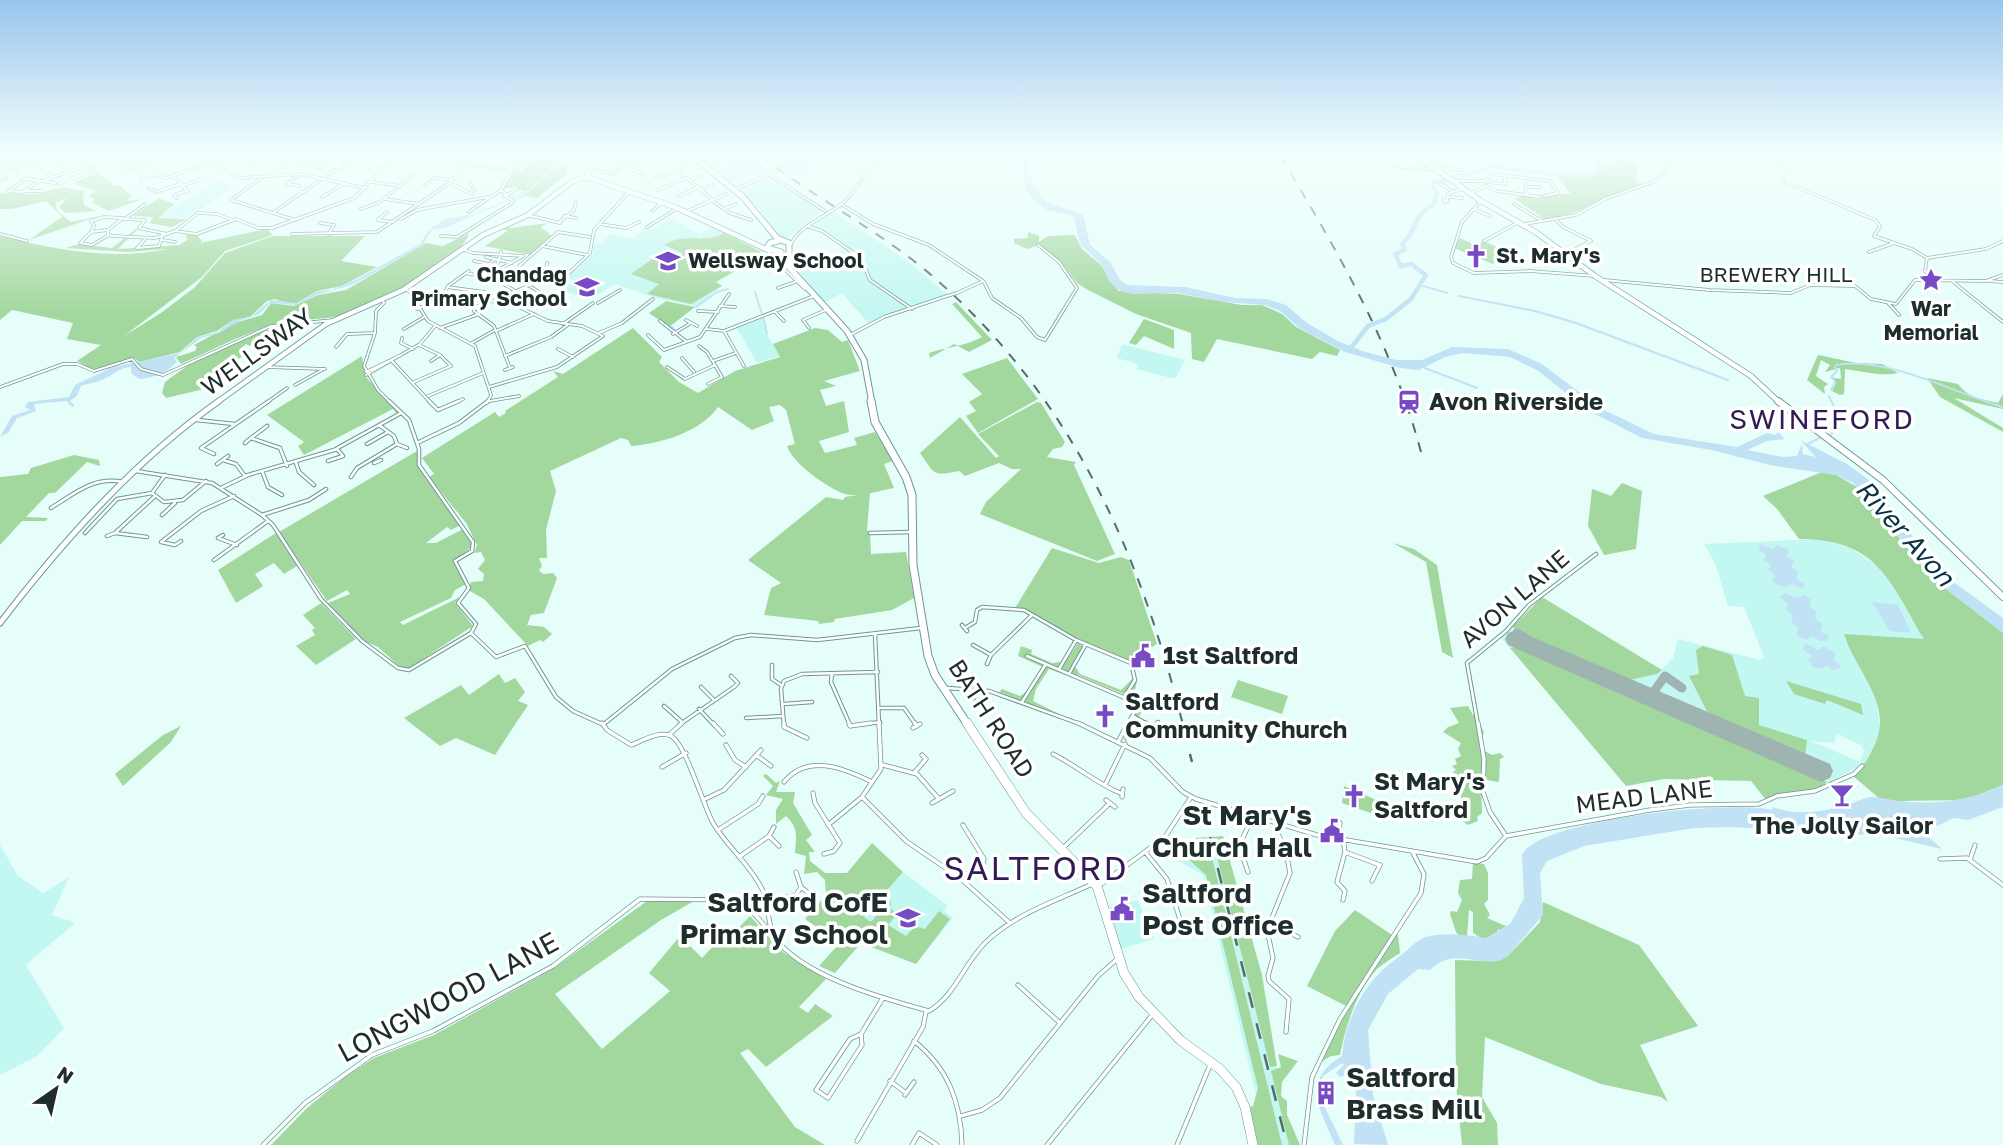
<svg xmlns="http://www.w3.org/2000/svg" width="2003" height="1145" font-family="'Golos Text',sans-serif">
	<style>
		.built { fill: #c3f7f1; fill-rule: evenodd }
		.green { fill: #a2d79e }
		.water { fill: #c0e2f4 }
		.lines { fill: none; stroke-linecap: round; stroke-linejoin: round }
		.stream { stroke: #c0e2f4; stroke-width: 2 }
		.river { stroke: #c0e2f4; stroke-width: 4.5 }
		.taxiway { stroke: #9eb4b1; stroke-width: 9 }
		.runway { fill: #9eb4b1; fill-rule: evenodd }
		.street-far2-casing { stroke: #6f9792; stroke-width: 3.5 }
		.street-far1-casing { stroke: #6f9792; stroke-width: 4.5 }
		.street-casing { stroke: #6f9792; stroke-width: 5 }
		.secondary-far1-casing { stroke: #6f9792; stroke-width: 6 }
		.secondary-casing { stroke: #6f9792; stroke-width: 7 }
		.primary-far1-casing { stroke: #6f9792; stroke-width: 6 }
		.primary-casing { stroke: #6f9792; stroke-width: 8 }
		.highway-far2-casing { stroke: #6f9792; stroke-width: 7 }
		.highway-far1-casing { stroke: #6f9792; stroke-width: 9 }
		.highway-casing { stroke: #6f9792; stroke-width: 10 }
		.street-far2 { stroke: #fff; stroke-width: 2 }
		.street-far1 { stroke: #fff; stroke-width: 2.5 }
		.street { stroke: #fff; stroke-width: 3.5 }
		.secondary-far1 { stroke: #fff; stroke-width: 4.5 }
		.secondary { stroke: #fff; stroke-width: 5 }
		.primary-far1 { stroke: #fff; stroke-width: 4.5 }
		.primary { stroke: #fff; stroke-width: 6 }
		.highway-far2 { stroke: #fff; stroke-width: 5 }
		.highway-far1 { stroke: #fff; stroke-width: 7 }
		.highway { stroke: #fff; stroke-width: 9 }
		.rail-far1 { stroke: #586b68; stroke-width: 2; stroke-dasharray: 10 10; stroke-linecap: butt }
		.rail { stroke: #586b68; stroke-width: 2.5; stroke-dasharray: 16 16; stroke-linecap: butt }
		.street-bridge-casing { stroke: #6f9792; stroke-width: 3.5; stroke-linecap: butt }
		.street-bridge { stroke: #fff; stroke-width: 2 }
		.labels { text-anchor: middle; stroke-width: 7; stroke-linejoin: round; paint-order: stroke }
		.far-poi-label { font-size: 21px; font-weight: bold; fill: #1e2e2c; stroke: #fff; text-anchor: start }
		.far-street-label { font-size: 21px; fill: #1e2e2c; stroke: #fff }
		.street-label { font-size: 24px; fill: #1e2e2c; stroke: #fff }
		.poi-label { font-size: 24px; font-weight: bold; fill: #1e2e2c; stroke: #fff; text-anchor: start }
		.water-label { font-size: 26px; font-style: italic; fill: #063344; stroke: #fff }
		.quarter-label { font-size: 28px; letter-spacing: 2px; fill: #311c56; stroke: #fff }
		.near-poi-label { font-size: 28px; font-weight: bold; fill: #1e2e2c; stroke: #fff; text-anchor: end }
		.near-street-label { font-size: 28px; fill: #1e2e2c; stroke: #fff }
		.near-quarter-label { font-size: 33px; letter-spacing: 2px; fill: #311c56; stroke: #fff }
	</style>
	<rect width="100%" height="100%" fill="#e5fefa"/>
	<path class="built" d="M749,155L770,172L762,175L749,173L728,182L714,167Z
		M765,155H811L808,171H788Z
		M765,177L820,208L821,212L791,235L787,238L779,236L757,206L738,190Z
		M216,180L233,187L188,218L159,217Z
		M831,210L905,259L947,294L868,323L842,293L825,302L792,263L791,258L796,252L825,259L847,246L834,235L812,225Z
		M669,218L700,234L712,227L766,253L716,282L722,286L697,306L659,299L615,284L591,299L558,290L573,281L564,276L576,269L592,254L595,243L601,244L611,234L633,239L644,228L653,230Z
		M763,317L766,333L780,356L757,363L736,327Z
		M1122,344L1185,360L1175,379L1136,369L1138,364L1117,358Z
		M1820,539L1851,548L1884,571L1925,640L1845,639L1876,696L1880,729L1878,739L1864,765L1860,763L1857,768L1827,783L1515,647L1510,648L1500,637L1512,627L1540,645L1625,681L1657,674L1673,658L1678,639L1760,660L1764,657L1744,607L1728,606L1715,563L1704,544ZM1837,734L1861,745L1864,751L1860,762L1811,741L1834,743Z
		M1223,836L1277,1069L1274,1070L1280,1098L1300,1145H1257L1250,1107L1254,1105L1259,1081L1256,1094L1203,875L1158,849L1165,843L1187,858L1196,838Z
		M0,845L18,876L43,893L69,877L52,915L75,923L26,965L64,1028L37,1056L0,1075Z
		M903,872L948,906L944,911L953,918L916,964L861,943L842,963L849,936Z
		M1138,900L1154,939L1121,949L1109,907Z"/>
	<path class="green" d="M544,155H569L561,162L571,165L565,171L570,172L537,198L526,196L514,201L526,193L516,187L503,189L515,170L522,172L531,161Z
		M1604,155H1616L1639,165L1635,182L1640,184C1609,197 1579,214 1546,220L1515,199L1523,195L1571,194L1556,176L1539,171L1596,174L1595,161L1605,164L1609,161Z
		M98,172L115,186L120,185L131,197L126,201L143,199L109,211L93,203L94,198L88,196L96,191L73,183Z
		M64,187L87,192L83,194L84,205L96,211L66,213L59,207L67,198L56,203L57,211L71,222L99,216L29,240L62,217L46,201L12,209H0V193L33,194Z
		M159,198L174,204L158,218L187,219L172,227L149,223L154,217L133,216Z
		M548,223L541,227L552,236L530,255L485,246L507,231L501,227L504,225L511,228Z
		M136,229H138L118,249L179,245L187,240L186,235H197L202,241L200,243L267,229L273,235L225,251L202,277L124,336L161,313L195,287L225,253L273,236H365L341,261L377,267L342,286L317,291L297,303H286L275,299L267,301L250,317L233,320L217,331L197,337L180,352L139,362L134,358L92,370L77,361L101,345L67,339L73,323L12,310L0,320V236C54,249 112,261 167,249L128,252L66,248L79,244L112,248Z
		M1028,232L1039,236V242L1048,236L1075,235L1082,249L1101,265L1118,291L1179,294L1242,305H1262L1282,314L1296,327L1340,350L1337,356L1320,352L1312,359L1217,339L1204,362L1192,359L1191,333L1136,314L1088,290L1077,283L1061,262L1038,245L1027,249L1014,243V239L1028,238Z
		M469,233C465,259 366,311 334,317C314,320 291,320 270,326C240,335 210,351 181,364L176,357L195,351L197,347L194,345L235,323L262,315L271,303L294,306L318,295L346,290L426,243L443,246Z
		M724,233L765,254L716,282L722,286L691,304L647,294L659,284L631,274L658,255L674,260L683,253L664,245C687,231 702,245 724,233Z
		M1460,238L1475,245L1484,241L1509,253L1493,264L1454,248Z
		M666,301L695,307L669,327L649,313Z
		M956,302L992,340L969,352L954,344L930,358L929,353C946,347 966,346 982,337L952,304Z
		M1144,319L1174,330V349L1144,336L1136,345L1129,343Z
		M633,328L662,357L659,362L679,382L698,393L735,371L780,357L773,344L815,328L828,330L842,342L848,340L860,371L824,381L836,386L820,390L826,406L844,401L849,432L819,441L825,453L857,445L854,438L875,432L893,461L884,464L894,488C882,490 857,498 845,494C829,489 792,463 787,446L795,444L786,410L780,405L769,407L774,421L752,430L718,407C701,432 660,444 631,446L628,440L621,438L550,471L556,491L546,530L547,558H539L542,566L539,570L543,574L553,573L557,578L544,613L531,615L527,625L544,627L552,634L543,642L540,640L528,646L484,599L468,590L471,582L483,581L484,574L478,569L485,560L481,552L474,553L477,545L466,523L429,477L434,474L422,458L495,412L499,417L506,413L505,411L558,377L553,371L563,374Z
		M265,329L270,331L250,346L246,344L240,349L246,354L216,373L200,390L166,398L162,393L165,382L191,363Z
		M1818,355L1856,363L1882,364L1898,373C1883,377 1861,371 1845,369L1844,394L1840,395L1832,391L1836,383L1830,377L1841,379L1840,368L1825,372L1830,365L1821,360L1816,376L1828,384L1824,387L1825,394L1807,380Z
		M362,356L365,376L398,412L397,414L393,409L304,455L298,446L304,442L267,415Z
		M1007,358L1038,399L978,433L966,416L976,411L969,402L982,394L962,374Z
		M1927,378L1958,384C1968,398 1982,399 1998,403L2003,394V409L1954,398L2003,428V432L1940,397Z
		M1037,402L1041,403L1065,442L1062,447L1053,449L1047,457L1076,462L1074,465L1115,554L1097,561L980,514L986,502L1021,469H1012L999,463L965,476L959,471C933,476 936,476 920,453L960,417L996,458L999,456L978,434Z
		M417,451L418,467L461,525L451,530L447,527L426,543H436L463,529L473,546L454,561L466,584L455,590L451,598L400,622L403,625L460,597L455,603L473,626L409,668L400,667L378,647L362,640L328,603L350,594L347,590L327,601L279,532Z
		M74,455L99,460L100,466L87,462L55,493H49L26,517L48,518L46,521H22L0,545V477L28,474L31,468Z
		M1822,472L1836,475L1859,488L1932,578L2003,633V785L1965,800L1899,801L1880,799L1853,776C1862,768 1867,761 1872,750C1897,706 1856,673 1844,634L1924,639C1889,580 1877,539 1799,539L1777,509L1763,496Z
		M1622,483L1642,491L1636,549L1604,555L1588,526L1592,489L1611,496Z
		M870,493L867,530L870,533L871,554L906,552L914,598L892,610L835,619L834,622L819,624L818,621L764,615L771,588L781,583L748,560L826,497L843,500L845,497Z
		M276,533L297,566L284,574L274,563L255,574L263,586L236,603L218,570Z
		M1393,543L1414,549L1437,565L1453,658L1442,652L1426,562Z
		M1052,548L1099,563L1121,557L1129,560L1157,644L1152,647L1147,643L1148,647L1141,648L1129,660L1068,635L1025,610L1015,608Z
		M1542,597L1662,670L1657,674L1625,681L1540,645L1512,627Z
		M321,603L356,639L316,665L296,646L315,635L312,630L315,628L303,615Z
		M1078,643L1083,646L1073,663L1080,674L1121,690L1132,679L1137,681L1134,696L1147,701L1126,742L1123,738L1137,710L1133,698L1078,675L1073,678L1049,669L1036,689L1033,701L1061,715L999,692L1002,689L1020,696L1035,685L1045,668L1018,656L1021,646L1032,650L1031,654L1052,663L1066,661Z
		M1703,646L1732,655L1745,696L1759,698V725L1807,740L1805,756L1709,715L1689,676L1699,674L1696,650Z
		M1515,647L1824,780L1827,783L1813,791L1766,800L1751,781L1664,779L1626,786L1510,648Z
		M499,674L505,683L515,678L525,692L518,701L528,705L495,755L456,738L440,746L404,718L461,685L469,695Z
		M1238,680L1288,696L1282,714L1231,697Z
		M1786,681L1861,704L1863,715L1827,700L1825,704L1794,694Z
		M1468,706L1473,715H1477L1484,733L1480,740L1484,744L1483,750L1492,755L1500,753L1504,757L1500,759L1499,782L1481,779L1482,813L1477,817L1478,821L1468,825L1452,814L1453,811L1461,813L1458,804L1462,800L1457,788L1461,779L1453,772L1456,770L1452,766L1457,764L1455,759L1461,756L1458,749L1461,743L1443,732L1448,727L1459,723L1450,708Z
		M181,726L171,742L123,786L115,774L163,735Z
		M766,774L776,783L780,781L776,792H795L793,803L812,835L806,840L815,852H809L810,861L825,873H847L872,843L903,872L864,917L869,921H872L886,903L891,902L890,908L897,914L888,925L906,936L915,926L925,929L939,911L950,919L916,964L861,943L835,973L819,966L840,943L805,919L826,895L825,880L817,872L804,874L806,856L795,853C796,837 799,828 786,816L776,824V810L783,799L766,795L773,786L763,776Z
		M1344,786L1390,806L1388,819L1342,803Z
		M1223,836L1262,975L1277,1066L1270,1067L1212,837Z
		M1207,837L1282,1145H1257L1250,1107L1253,1106L1258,1088L1206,875L1187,858L1196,838Z
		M1473,863L1484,864L1488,873V900L1484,904L1490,915L1487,918L1508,927L1505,932L1498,929L1497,932L1501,935L1486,941L1473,933V912L1469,910L1467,936L1463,940L1456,932L1450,914L1451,911L1457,912L1462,900L1458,893L1460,880L1472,879Z
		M696,900L661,920L555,994L602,1049L670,991L649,973L680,936L702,958L719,940L729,938L750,916L784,953L826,979L799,1007L808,1013L815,1004L833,1016L766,1067L748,1049L740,1053L795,1127L825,1145H271L307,1108L345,1077L374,1058L434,1035L553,969L647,901Z
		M1543,902L1639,945L1698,1026L1640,1045L1668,1102L1661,1097L1601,1084L1485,1037L1482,1097L1497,1123L1498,1145H1462L1456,1085L1455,960L1487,961L1508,956L1540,922Z
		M1355,910L1395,937L1398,934L1400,953C1392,958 1384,963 1377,969C1357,990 1345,1028 1340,1055L1331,1056L1321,1062L1348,1007L1307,986L1335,931Z
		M1278,1054L1298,1061L1282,1082L1281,1096L1287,1101V1115L1300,1145H1289L1271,1071L1281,1067Z"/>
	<path class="water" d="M564,155H568L529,192L445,228L433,229L422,246L352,285L319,294L296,305L270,303L259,314L237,322L220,333L201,338L174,358L177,362C167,373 154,378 139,379L131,373V367C119,368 114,374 104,379C97,383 88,383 81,386L77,396L70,401L75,406L72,407L67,401L34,404L36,411L17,418L8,433L0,437L12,416L31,410L25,407L28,402L69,397L75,385L113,367L180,353L198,337L218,332L233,320L252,316L271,300L297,303L318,291L331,290L357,279L420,244L428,231L445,219L475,214L528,190Z
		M1015,155L1026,156L1033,185L1046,202L1083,214L1090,245L1110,262L1120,280L1127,285L1185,287L1235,298L1267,299L1286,305L1307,323L1338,341L1362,351L1396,360H1422L1452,347L1508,349L1542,364L1600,408L1654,434L1737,447L1767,433L1776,435L1778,432L1785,439L1767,441L1747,450L1783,457L1797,456L1802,444L1803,454L1816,457L1800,440L1847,464L1869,480L1941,573L2003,618V633L1932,578L1867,496L1853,483L1836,475L1774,466L1711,450L1642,438L1589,411L1537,370L1510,357L1463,353L1445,357L1419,370L1400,368L1345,352L1299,328L1280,311L1265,305L1223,302L1178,293L1132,294L1118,290L1109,281L1102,265L1080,244L1074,217C1064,211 1052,214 1042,207C1017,191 1030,173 1015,155Z
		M1760,544L1773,549L1777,545L1787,549L1789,554L1786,556L1794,561L1791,567L1799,572L1796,578L1804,583L1803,588L1789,584L1785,587L1775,584L1772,579L1776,576L1768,570L1771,565L1764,560L1766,554L1759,550Z
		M1786,593L1795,598L1805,595L1811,600L1809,606L1817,612L1815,618L1823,624L1820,630L1828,636V641H1820L1813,636L1806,640L1796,635L1799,628L1791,623L1793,616L1785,609L1788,604L1780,597Z
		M1872,602L1898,605L1911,633L1890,631Z
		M1806,644L1819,650L1823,646L1836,654L1833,659L1842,668L1833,670L1826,665L1822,669L1813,667L1808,660L1812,656L1802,649Z
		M2003,785V807L1968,820L1954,818L1937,826C1920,813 1911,828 1898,835L1902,838L1925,834L1942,849L1886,836L1731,827L1694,828L1584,846L1547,861L1540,873L1543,915L1508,956C1486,973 1456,943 1430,970L1418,969L1388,994L1368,1030L1373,1095L1388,1145L1354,1144L1356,1089L1350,1087L1349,1073L1340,1077L1336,1073L1344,1065L1342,1063L1323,1076L1318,1093L1343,1145H1335C1320,1109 1300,1081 1342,1056C1346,1015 1366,979 1400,956C1409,950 1415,940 1426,937C1446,932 1466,935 1486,938L1511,923L1524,898L1522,855C1539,819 1733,800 1772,810L1773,807C1802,819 1841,808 1866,798C1874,795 1889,800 1898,801C1936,805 1968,801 2003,785Z"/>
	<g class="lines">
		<path class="stream" d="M1423,286L1447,293
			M755,292L762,314
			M1459,296L1535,311L1576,323L1728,380
			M696,307L717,292L728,289
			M764,319L767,334
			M671,326L676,331
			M1836,365C1891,357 1951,392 2003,407
			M1425,368L1477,388
			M1831,390L1835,382L1832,376L1837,371L1835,367
			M1829,396L1841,421L1830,436
			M1806,445L1821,437"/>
		<path class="river" d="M1350,349L1368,326L1386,319L1411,299L1426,275L1411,264L1401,266L1395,254L1405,250L1402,244C1418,230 1411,217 1434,204L1437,194L1432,184L1496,166L1526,172L1589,175L1609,165L1610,155"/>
		<path class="taxiway" d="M1516,639L1517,633L1552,655
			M1650,697L1665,676L1682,688"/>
		<path class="runway" d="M1516,630L1830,764L1833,771L1830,778L1821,782L1812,778L1508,645L1505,639L1508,633Z"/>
		<g class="street-far2-casing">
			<path id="street-far2" d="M111,155L126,164L149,162
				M168,155L172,158
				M201,155L239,178L300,174L365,188
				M265,155L286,159L277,175
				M309,155L298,163L340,171L353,163H343
				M412,155L512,171
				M681,155L687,163L679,172L712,199
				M699,155L709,161L738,155
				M1757,155L1791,169L1784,175L1783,181L1875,220L1880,226L1874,236L1912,249L1927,258
				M1402,158L1412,155
				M373,159L378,155
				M352,160L358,155
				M12,161L21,178L55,183
				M33,161L52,177
				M149,162L161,177L166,178L233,155
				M149,162L155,155
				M595,162L608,155
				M621,163L640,165
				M129,164L125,168L128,171L139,168
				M258,164L252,163L265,155
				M468,164L476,155
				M17,166L45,155L69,171
				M315,166L328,158
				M1394,166L1436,170
				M1438,168L1464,170
				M591,169L611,174L620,169
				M368,170L379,169
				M512,171L530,155
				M0,172L17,168
				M644,174L633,170L646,155
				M768,174L825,211
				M173,176L189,193
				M1524,178L1527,194
				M27,179L8,191L22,192L40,181
				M260,179L231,200L295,220
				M0,180L6,178
				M691,180L701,176
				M43,181L88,165
				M141,181L158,174
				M649,181L681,168
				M1454,181H1485L1492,174L1550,181L1558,193L1545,196
				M372,182L400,186
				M1486,182L1506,184L1504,176
				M449,183L472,194
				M470,183L474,190
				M59,184L94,170L81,160
				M288,184L300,186
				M1441,184L1452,191
				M286,185L300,174
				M425,185L435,178L453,180
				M182,186L199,180
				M1485,186L1497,191L1540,197
				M1527,187H1540
				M149,188L156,192L180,184
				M738,188L781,169
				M702,189L712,185
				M658,190L686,178
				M24,191H42
				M1471,193L1484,187
				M504,196L518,189
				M679,196L698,187
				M322,197L345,183
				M1448,197L1462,198
				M177,198L174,195L187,191
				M385,199L419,204
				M711,200L730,213L751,220
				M1444,200L1448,201L1445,202Z
				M1447,200L1448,194L1461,189
				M1481,201L1462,222L1451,257L1453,263L1474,273L1530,271L1595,276
				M841,204L873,224L929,245L983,281L957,293
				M1514,204L1542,221
				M726,208L736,204
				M361,209L380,202L413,175
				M1474,209L1490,216
				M652,211L662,203
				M274,212L335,170
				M387,212L378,220L393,222
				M469,212L489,198
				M685,212L726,194
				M527,215L560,223
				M564,216L576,218
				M124,219L145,220L139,228L167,234
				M125,219L145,204
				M401,219L417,210L493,196L501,190L512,171
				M1555,219L1563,227L1591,241L1572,251
				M320,223L334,225L328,235
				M558,223L574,210L576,203
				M599,224L626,228L639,222
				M1525,224L1576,215L1605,199L1655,181L1667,171L1676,155
				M807,226L822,231L861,258L870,280L912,309
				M647,227L678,208
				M108,230L91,232L80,243L92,245L109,235
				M177,230L198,213L217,214L232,220
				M91,232L94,226L91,221L104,217L123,218L108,230V235L113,236L155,238L175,231L197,234L236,219L258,228H272L354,198L396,155
				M0,234L27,241
				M292,234L377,232L451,182L466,164
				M441,236L457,237L509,205L513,202L501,190
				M146,238L137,248L159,246L162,237
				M162,240L175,242
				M1484,241L1517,223
				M790,245C803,222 826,218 845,201C860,187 865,167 883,155
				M542,246L587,255
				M463,249L473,253L523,256L500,269L496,267L499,260L486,257
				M771,251L769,254L805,289
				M501,252L499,260L512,263
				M1869,252L1894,243
				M1927,258L1986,249L2003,241
				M1927,258L1925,271L1933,278
				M474,261L489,264L496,259
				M547,263L546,270L553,277
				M519,266L558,232L590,237
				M466,273L495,279L517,292
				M1604,280L1710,290L1791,293L1810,285L1855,286L1871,299L1896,304L1915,280L1986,281L2003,275
				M1952,281L2003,322
				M1989,281L2003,282
				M504,282L519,273
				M984,282L992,298L1021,318L1037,337L1045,340L1077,288L1059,262L1038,245
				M447,287L485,292
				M531,287L558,303
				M778,288L795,282
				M404,289L409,291L428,321L475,346L491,395L487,403
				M382,299L384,303L376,311L375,333L364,366L378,390L391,403
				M598,303L620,290
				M1888,303L1899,315
				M440,304L448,286L469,271
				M473,305L474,311L494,326L510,368
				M720,306L735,307
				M417,309L431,304L488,303L542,280L569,273L590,253L594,230L628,193
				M698,311L718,312
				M775,312L784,321
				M686,320L697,326
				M660,321L687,342
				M563,324L593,303
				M440,328L479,314
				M809,328L803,320L828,309
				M404,329L424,317
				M707,329L724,331
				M496,331L534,314
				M599,333L622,323L653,299
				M673,334L691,323
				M648,335L664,350L700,337L729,294
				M850,335L884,317L947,296
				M402,338L401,343L413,349
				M472,343L495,330
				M699,346L707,352L722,377L708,384
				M336,347L347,334L375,333
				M558,349L573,357
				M505,356L551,337L569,324
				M682,358L694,372
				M391,360L431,403
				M431,361L440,355
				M713,361L736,353
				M744,366L724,331L814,296
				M267,367L325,369
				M667,367L685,379L715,365
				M505,370L513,367
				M366,372L401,355
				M366,375L420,344L435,326
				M414,382L451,366L440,355L419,345
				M295,385L322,370
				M0,387L63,364H77L94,371L132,359L141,369L163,375L271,326L334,320
				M489,387L557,367L603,336L582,326L548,321L502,299
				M428,396L483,373
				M490,401L519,396
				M266,403L287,388
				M455,403L463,399"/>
		</g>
		<g class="street-far1-casing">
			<path id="street-far1" d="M389,401L409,420L419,449V465L473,542L472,551L455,561L469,588L458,603L476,624L471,633L496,657L525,646L556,697L573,711L604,725
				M429,401L438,410L459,401
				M197,420L234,424
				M267,426L251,438L280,448L287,466
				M245,443L251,438
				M417,443L459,423L488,401
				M367,444L388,432
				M397,444L407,448
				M214,454L201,448L269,401
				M223,460L236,464L245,476
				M328,461L343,456L337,449
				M296,463L299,472L314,485
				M374,463L381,460
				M217,464L228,456
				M136,471L212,483L262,515L273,525L321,599L362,641L398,668L409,670L471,633
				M262,471L268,487L282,495
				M165,475L152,493L164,502L183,500L206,481
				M351,477L357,468L397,444L394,436L379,425
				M221,488L248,475L334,450L401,413
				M51,508C75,493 94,476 123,482
				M162,515L175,503
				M262,515L309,500L326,489
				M85,533L117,499L152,493
				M870,533L912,532
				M223,535L218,538L237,545
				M107,536L115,533
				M147,537L115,533L154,497
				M181,541L175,545L161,542L201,511L234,496
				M214,560L268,521
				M962,625L967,631
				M965,628L975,622L977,610L982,607L1024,610L1076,640L1131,663L1135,680L1125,696
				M875,634L879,725
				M973,645L991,655L1031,616
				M1027,656L1132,701L1135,711L1127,725
				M987,664L991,655
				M772,665V679L781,685
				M1059,669L1075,642
				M1070,672L1086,644
				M832,674L831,682L850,725
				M701,687L713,699
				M947,688L989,691L1083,725
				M970,688L974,698
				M1022,702L1046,664
				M784,704L812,702
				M664,706L682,722
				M880,708H904L916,725
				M699,709L714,725
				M1133,716L1149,725
				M746,718L783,716
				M604,724L672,669L735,638L751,635L817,640L921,628
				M679,725L734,687L738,683L731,676
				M784,725L781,689L784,681L802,674L878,672
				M858,725L880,722
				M1157,725L1158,722
				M1478,725L1467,663L1506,631L1529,605L1596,554"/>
		</g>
		<g class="street-casing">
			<path id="street" d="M602,723L607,730L631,745C642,741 660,730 671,736C685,743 703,804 712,821C725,845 750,864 762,889C771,906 765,929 780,944C812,979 885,999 929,1011C956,995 965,961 987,941C1017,913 1056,901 1092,884
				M713,723L723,734
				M784,723V727L807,738
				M849,723L850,726L871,723
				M915,723L917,726
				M1078,723L1150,758L1183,792L1196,799L1317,835L1477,862L1486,858L1506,836L1650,810L1690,805L1759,804L1777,796L1815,791L1854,774L1862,766
				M1146,723L1155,728L1157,723
				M1478,723L1484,759L1483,792L1490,812L1506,836
				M913,728L920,724
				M669,735L682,723
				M1118,742L1128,723
				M726,745L735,760L746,767
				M1053,754C1077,766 1096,783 1120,793
				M756,755L771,766
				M883,765L917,774L939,799L953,791
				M662,767L686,753
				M914,773L926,759L922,755
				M784,782C807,753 844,768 872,782
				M1105,785L1125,744
				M813,793L815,803L840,843L834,851L824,854
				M862,797L906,841L960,878L1010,923
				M1122,797L1123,789
				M703,800L724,790L761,750
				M1106,800L1115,807
				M932,803L939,799
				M828,825L862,797L881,769L879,723
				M1275,827L1286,852L1290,873L1267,930L1273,958L1268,976L1269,981L1289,999L1286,1032
				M718,830L758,804L763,796
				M769,836L779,846
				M1338,837L1340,823
				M1343,839L1345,852L1337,882L1345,891L1343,900
				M1064,847L1109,804
				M1345,852L1380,865L1372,881
				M1146,853L1167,879L1185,935
				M739,857L769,836L774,827
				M1940,859L1967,858L2003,885
				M1970,860L1975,845
				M1248,872L1239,846L1252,818
				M960,878L983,864L984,859L963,825
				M1100,885L1165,837L1191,797
				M801,887L807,892
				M766,902L796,895L801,887L796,872
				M1270,922L1298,937
				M1018,985L1060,1023
				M861,1034L862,1045L828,1098L816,1090L850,1039Z
				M861,1034L883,998
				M914,1041C948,1068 961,1102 962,1145
				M890,1081L906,1093
				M905,1095L914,1082
				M961,1116L982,1110L1000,1098L1098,976L1116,960
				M857,1141L923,1027L926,1012
				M263,1145L305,1103L372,1055L433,1031L553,966L640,899L742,900L772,934
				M912,1145L919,1133L937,1145
				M1047,1145L1153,1014
				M1177,1145L1210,1065
				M1304,1145L1312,1077L1340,1019L1421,893L1424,874L1413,853"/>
		</g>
		<g class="secondary-far1-casing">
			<path id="secondary-far1" d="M0,164L11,161L17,155
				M586,177L675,207L770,251
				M586,177L597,155
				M216,403L326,324L403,290L483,235L528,215L573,181L586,177"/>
		</g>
		<g class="secondary-casing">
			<path id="secondary" d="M0,623C63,541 134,461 219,401"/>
		</g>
		<g class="primary-far1-casing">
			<path id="primary-far1" d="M1416,155L1481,201L1537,233L1595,276L1751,376L1780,403"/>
		</g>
		<g class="primary-casing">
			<path id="primary" d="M1778,401L1883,480L2003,597"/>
		</g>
		<g class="highway-far2-casing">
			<path id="highway-far2" d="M691,155L742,196L777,238L789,243V264
				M781,240L770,243L767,248L781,252
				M776,253L847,331L864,360L872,403"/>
		</g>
		<g class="highway-far1-casing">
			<path id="highway-far1" d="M871,401L875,422L906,477L912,495L913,565L928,656L935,675L968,725"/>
		</g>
		<g class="highway-casing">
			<path id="highway" d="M967,723L1026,813L1097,886L1124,973L1139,997L1180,1040L1220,1069L1236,1087L1245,1107L1253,1145"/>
		</g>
		<use href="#street-far2" class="street-far2"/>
		<use href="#street-far1" class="street-far1"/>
		<use href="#street" class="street"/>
		<use href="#secondary-far1" class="secondary-far1"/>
		<use href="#secondary" class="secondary"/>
		<use href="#primary-far1" class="primary-far1"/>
		<use href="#primary" class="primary"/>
		<use href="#highway-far2" class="highway-far2"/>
		<use href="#highway-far1" class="highway-far1"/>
		<use href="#highway" class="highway"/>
		<path class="rail-far1" d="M760,155C814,198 877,229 930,274C1070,394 1139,549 1183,725
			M1280,155C1337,251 1392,343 1421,452"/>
		<path class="rail" d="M1182,723L1192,762
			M1210,837L1287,1145"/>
		<g class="street-bridge-casing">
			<path id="street-bridge" d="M947,296L957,293"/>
		</g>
		<use href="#street-bridge" class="street-bridge"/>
	</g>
	<linearGradient id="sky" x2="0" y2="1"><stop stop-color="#98c6ed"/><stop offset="0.49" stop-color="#f3fffd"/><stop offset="1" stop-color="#f3fffd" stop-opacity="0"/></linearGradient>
	<rect width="2003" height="315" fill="url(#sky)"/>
	<defs>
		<g id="church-bare" transform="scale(1.89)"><path d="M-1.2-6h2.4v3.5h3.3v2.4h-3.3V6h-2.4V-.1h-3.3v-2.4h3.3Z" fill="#764bc3" stroke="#fff" stroke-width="2.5" paint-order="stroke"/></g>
		<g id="school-bare" transform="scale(1.89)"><path d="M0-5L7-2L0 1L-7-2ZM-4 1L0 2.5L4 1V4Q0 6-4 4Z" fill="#764bc3" stroke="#fff" stroke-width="2.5" paint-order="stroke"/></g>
		<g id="sight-bare" transform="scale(1.89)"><path d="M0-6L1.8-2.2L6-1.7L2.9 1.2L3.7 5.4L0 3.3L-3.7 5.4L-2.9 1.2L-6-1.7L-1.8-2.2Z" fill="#764bc3" stroke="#fff" stroke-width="2.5" paint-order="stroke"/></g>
		<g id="station-bare" transform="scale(1.89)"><path d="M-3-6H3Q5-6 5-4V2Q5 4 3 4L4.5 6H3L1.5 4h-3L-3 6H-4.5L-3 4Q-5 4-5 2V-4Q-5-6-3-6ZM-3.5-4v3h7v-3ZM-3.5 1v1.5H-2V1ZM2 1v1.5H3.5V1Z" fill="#764bc3" stroke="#fff" stroke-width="2.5" paint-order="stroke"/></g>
		<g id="civic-bare" transform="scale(1.89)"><path d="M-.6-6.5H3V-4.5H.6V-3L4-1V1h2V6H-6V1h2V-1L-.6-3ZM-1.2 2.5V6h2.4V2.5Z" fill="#764bc3" stroke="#fff" stroke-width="2.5" paint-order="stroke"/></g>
		<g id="bar-bare" transform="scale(1.89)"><path d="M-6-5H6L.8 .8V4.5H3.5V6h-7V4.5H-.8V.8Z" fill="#764bc3" stroke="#fff" stroke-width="2.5" paint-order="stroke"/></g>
		<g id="building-bare" transform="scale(1.89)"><path d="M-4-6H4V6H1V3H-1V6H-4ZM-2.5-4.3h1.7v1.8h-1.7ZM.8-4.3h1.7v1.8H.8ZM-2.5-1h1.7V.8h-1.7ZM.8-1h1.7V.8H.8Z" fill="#764bc3" stroke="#fff" stroke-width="2.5" paint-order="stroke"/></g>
	</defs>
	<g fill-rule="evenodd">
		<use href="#church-bare" x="1476" y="256"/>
		<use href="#school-bare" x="668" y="261"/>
		<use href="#sight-bare" x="1931" y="280"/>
		<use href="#school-bare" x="587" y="287"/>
		<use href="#station-bare" x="1409" y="402"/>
		<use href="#civic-bare" x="1143" y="656"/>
		<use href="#church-bare" x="1105" y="716"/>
		<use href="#bar-bare" x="1842" y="795"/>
		<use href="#church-bare" x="1354" y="796"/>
		<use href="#civic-bare" x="1332" y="831"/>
		<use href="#civic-bare" x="1122" y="909"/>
		<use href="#school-bare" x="908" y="918"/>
		<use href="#building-bare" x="1326" y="1093"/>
	</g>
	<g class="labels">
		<g class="far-poi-label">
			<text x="1496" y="263">St. Mary's</text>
			<text x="688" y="268">Wellsway School</text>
			<text x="567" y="282" text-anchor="end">Chandag<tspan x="567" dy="24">Primary School</tspan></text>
			<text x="1931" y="316" text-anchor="middle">War<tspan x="1931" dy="24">Memorial</tspan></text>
		</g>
		<g class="far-street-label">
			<text x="1776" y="282">BREWERY HILL</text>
		</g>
		<g class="street-label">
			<text transform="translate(257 352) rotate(-36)" y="8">WELLSWAY</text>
			<text transform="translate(1515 599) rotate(-41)" y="8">AVON LANE</text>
			<text transform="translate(991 719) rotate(57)" y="8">BATH ROAD</text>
			<text transform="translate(1644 797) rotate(-7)" y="8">MEAD LANE</text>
		</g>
		<g class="poi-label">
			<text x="1429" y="410">Avon Riverside</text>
			<text x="1163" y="664">1st Saltford</text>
			<text x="1125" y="710">Saltford<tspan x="1125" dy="28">Community Church</tspan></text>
			<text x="1374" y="790">St Mary's<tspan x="1374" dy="28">Saltford</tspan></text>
			<text x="1842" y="834" text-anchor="middle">The Jolly Sailor</text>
		</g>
		<g class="water-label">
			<text transform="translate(1905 533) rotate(48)" y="9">River Avon</text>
		</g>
		<g class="quarter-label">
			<text x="1822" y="429">SWINEFORD</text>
		</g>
		<g class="near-poi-label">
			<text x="1312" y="825">St Mary's<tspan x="1312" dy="32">Church Hall</tspan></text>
			<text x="1142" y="903" text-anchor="start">Saltford<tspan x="1142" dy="32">Post Office</tspan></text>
			<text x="888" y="912">Saltford CofE<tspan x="888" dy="32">Primary School</tspan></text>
			<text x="1346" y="1087" text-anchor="start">Saltford<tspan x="1346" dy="32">Brass Mill</tspan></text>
		</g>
		<g class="near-street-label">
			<text transform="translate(448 997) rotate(-28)" y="10">LONGWOOD LANE</text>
		</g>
		<g class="near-quarter-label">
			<text x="1036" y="880">SALTFORD</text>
		</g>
	</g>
	<g transform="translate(56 1089) rotate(34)" stroke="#ffffff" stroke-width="5" paint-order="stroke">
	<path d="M0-5L12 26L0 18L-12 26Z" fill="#1e2e2c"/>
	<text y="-10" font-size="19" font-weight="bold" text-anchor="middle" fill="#1e2e2c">N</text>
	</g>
</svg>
